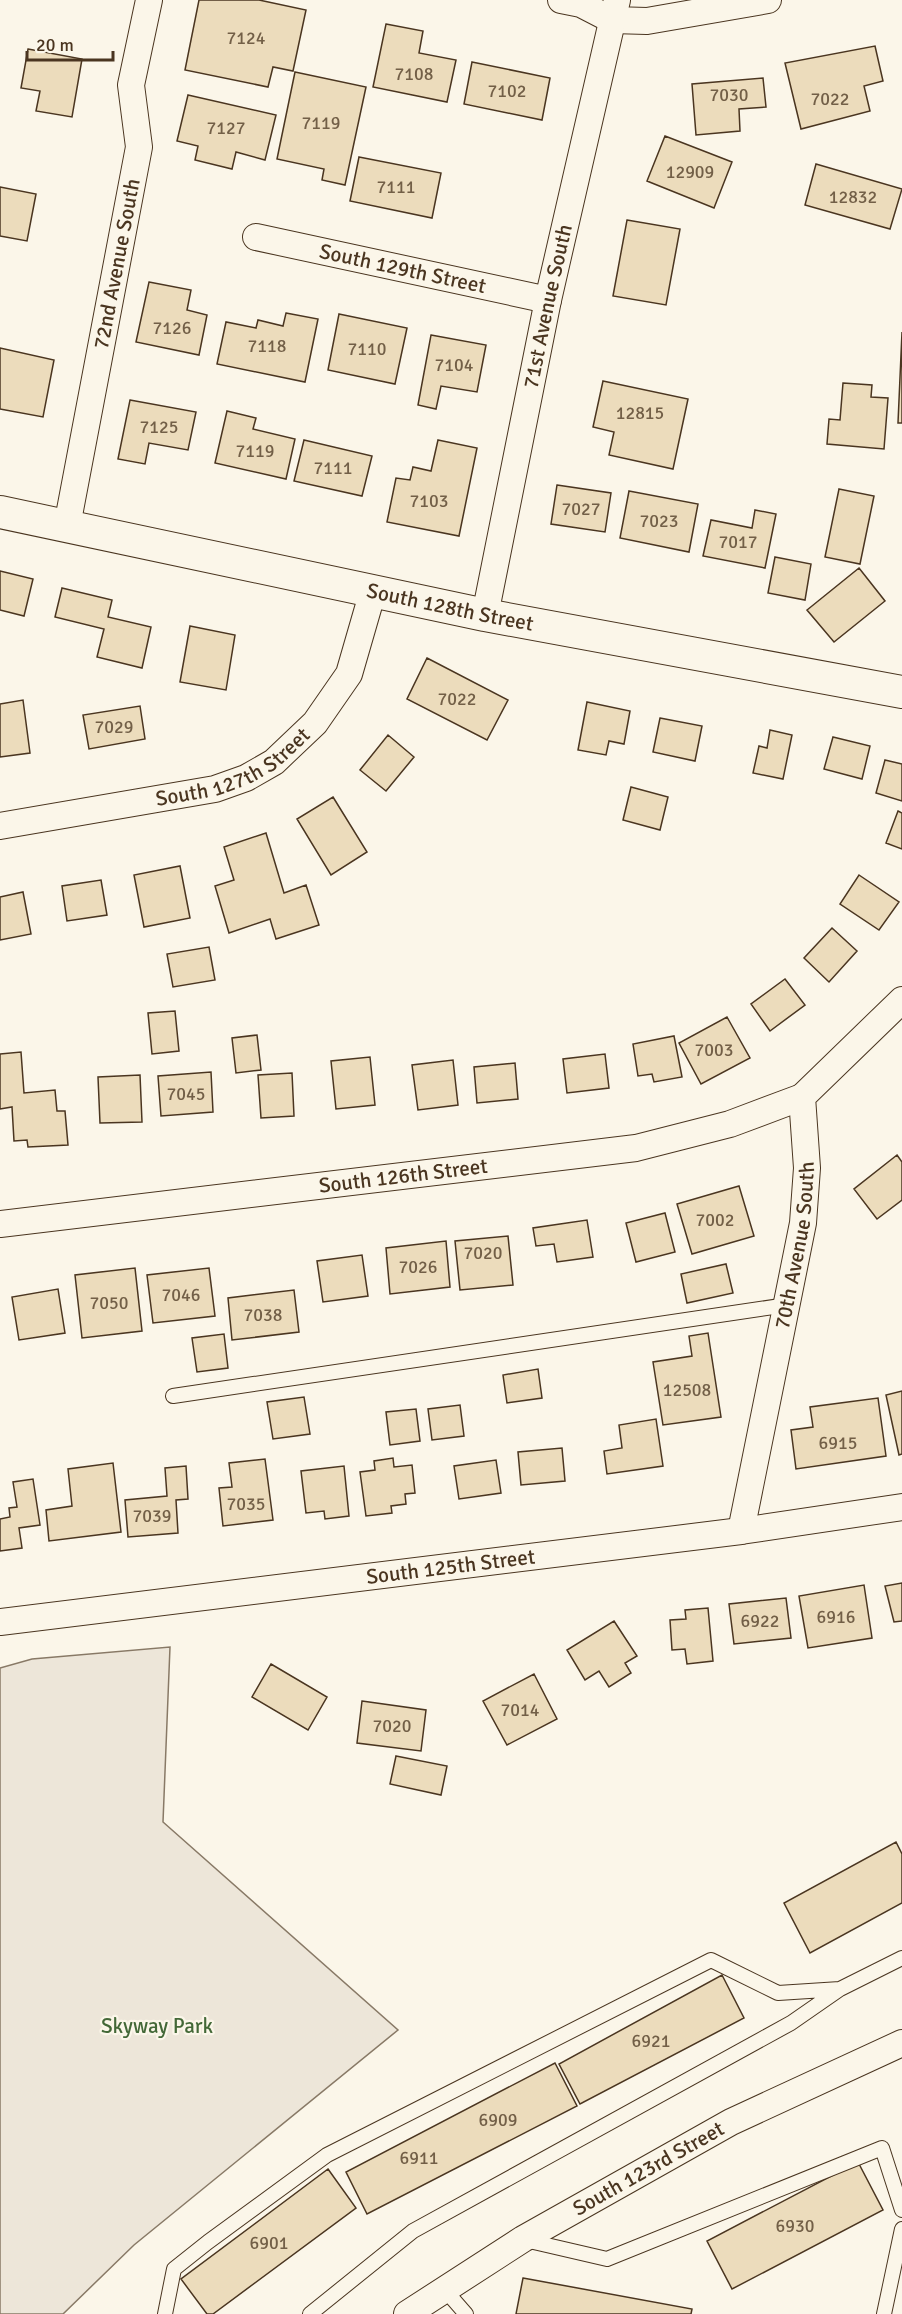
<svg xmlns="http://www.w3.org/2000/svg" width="902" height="2314" font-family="Signika,sans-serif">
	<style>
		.green { fill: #ede6d9; stroke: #887966; stroke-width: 1.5 }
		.building { fill: #ecdcbc; stroke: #4a3520; stroke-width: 1.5 }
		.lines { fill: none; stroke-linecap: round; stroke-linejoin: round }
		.service-casing { stroke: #4a3520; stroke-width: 16 }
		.minor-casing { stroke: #4a3520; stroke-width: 28 }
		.tertiary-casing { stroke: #4a3520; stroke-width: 34 }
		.service { stroke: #fbf6e9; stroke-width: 14 }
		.minor { stroke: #fbf6e9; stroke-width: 26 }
		.tertiary { stroke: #fbf6e9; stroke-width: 32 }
		.labels { text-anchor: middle; stroke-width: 4.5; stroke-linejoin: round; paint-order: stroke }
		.number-label { font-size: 18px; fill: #725f47 }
		.street-label { font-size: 21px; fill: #4a3520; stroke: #fbf6e9 }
		.park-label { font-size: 21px; fill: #436837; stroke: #fbf6e9 }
	</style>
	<rect width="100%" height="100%" fill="#fbf6e9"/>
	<path class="green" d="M170,1647L163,1822L398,2030L134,2245L63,2314H0V1668L32,1659Z"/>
	<path class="building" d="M199,0H259L306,10L293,71L273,67L268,87L185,70Z
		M386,24L423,31L419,53L456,60L447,102L373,87Z
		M875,46L883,81L864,86L870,111L801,129L785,63Z
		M28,49L82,59L72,117L36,111L40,91L21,88Z
		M472,62L550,78L542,120L464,104Z
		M295,72L366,87L345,185L322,180L324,169L277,159Z
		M763,78L766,107L739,109L740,131L696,135L692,84Z
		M188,95L276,115L265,160L236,152L232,169L195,160L198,146L177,141Z
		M665,136L732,162L714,208L647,181Z
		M359,157L441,173L432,218L350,201Z
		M816,164L902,189L890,229L805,205Z
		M0,187L36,194L27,241L0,236Z
		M627,220L680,229L666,305L613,296Z
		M149,282L191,290L187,310L207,315L199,355L136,342Z
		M286,313L318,319L305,382L217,364L226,322L256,328L258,320L283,326Z
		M339,314L407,328L395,384L328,370Z
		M902,332V423H898Z
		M431,335L486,345L477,392L441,386L436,409L418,405Z
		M0,348L54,360L43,417L0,409Z
		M603,381L688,399L673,469L609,455L614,432L593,427Z
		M843,383L872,385L871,397L888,398L884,449L827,444L829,419L840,420Z
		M130,400L196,412L188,450L149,443L145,464L118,459Z
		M227,411L256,418L253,429L295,439L286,479L215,463Z
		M304,440L372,456L362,496L294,481Z
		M438,440L477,448L459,536L387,522L396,478L410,480L413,467L431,471Z
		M557,485L611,493L605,532L551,524Z
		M839,489L874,496L860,564L825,557Z
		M629,491L698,504L689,552L620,538Z
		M755,510L776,514L765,568L703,556L711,520L752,528Z
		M775,557L811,564L805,600L768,593Z
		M859,568L885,601L834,642L807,610Z
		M0,571L33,579L24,616L0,610Z
		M62,588L112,600L108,617L151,627L142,668L97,657L104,629L55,617Z
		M190,626L235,635L226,690L180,682Z
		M427,658L508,700L487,740L407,699Z
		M23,700L30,753L0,757V704Z
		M587,702L630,711L624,744L609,741L606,755L578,750Z
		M140,706L145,739L89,749L83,715Z
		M660,718L702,726L695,761L653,752Z
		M770,730L792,735L783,779L753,773L759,746L767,748Z
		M388,735L414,757L386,791L360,770Z
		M833,737L870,746L862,779L824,769Z
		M885,760L902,764V801L876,793Z
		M631,787L668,797L660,830L623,820Z
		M333,797L367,852L331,875L297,819Z
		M898,811L902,813V849L886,843Z
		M266,833L284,893L306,885L319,925L276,939L270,919L229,933L215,886L234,880L224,847Z
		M180,866L190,918L144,927L134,875Z
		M859,875L899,902L879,930L840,904Z
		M101,880L107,915L67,921L62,886Z
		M23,892L31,934L0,940V897Z
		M832,928L857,951L829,982L804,958Z
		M209,947L215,980L173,987L167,954Z
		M785,979L805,1005L770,1031L751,1004Z
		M175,1011L179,1051L152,1054L148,1013Z
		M727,1017L750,1058L701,1084L679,1043Z
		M257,1035L261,1070L236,1073L232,1038Z
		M674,1036L682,1077L654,1082L652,1074L638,1076L633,1044Z
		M21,1052L24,1093L55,1090L57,1111H65L68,1145L28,1147L27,1140L14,1141L12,1107L0,1109V1054Z
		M605,1054L609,1088L567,1093L563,1059Z
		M370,1057L375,1105L336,1109L331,1061Z
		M453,1060L458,1105L418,1110L412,1065Z
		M515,1063L518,1099L477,1103L474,1067Z
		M211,1072L213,1112L161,1116L158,1076Z
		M292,1073L294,1116L261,1118L258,1075Z
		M140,1075L142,1122L100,1123L98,1077Z
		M897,1155L902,1162V1200L877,1219L854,1189Z
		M739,1186L754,1236L692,1254L677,1204Z
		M665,1213L675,1252L636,1262L626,1223Z
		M587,1220L593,1257L557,1262L554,1244L536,1246L533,1228Z
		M508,1236L513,1285L460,1290L455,1241Z
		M446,1241L450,1287L390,1294L386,1248Z
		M362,1255L368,1296L323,1302L317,1261Z
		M726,1264L733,1293L687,1303L681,1274Z
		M135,1268L142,1331L82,1338L75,1275Z
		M209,1268L215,1316L153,1323L147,1275Z
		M58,1289L65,1333L19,1340L12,1297Z
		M294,1290L299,1332L232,1340L228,1298Z
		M708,1333L721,1417L663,1425L653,1362L692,1356L689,1336Z
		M224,1334L228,1368L197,1372L192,1338Z
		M538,1369L542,1398L507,1403L503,1375Z
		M902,1391V1454L899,1455L886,1395Z
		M304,1397L310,1434L273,1439L267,1402Z
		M878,1398L886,1456L796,1469L791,1430L813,1427L810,1407Z
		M460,1405L464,1436L432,1440L428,1409Z
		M416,1409L420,1441L390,1445L386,1412Z
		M656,1419L663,1466L607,1474L604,1451L622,1448L619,1425Z
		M562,1448L565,1481L521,1485L518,1452Z
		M393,1458L394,1467L412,1465L415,1493L405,1494L406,1504L391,1506L392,1513L366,1516L360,1472L375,1470L374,1461Z
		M265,1459L273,1520L223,1526L219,1488L232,1487L229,1463Z
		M496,1460L501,1493L459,1499L454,1466Z
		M113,1463L121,1532L49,1541L46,1510L72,1506L68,1469Z
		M186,1466L188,1499L176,1500L178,1533L128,1537L125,1500L167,1496L165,1468Z
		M344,1466L349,1516L325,1519L324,1511L306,1513L301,1471Z
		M33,1479L40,1525L19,1528L22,1548L0,1551V1519L10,1517L9,1508L17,1507L13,1482Z
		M902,1583V1621L894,1622L885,1586Z
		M864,1585L872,1638L808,1648L799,1596Z
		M786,1598L791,1638L734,1644L729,1604Z
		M708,1608L713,1661L687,1664L685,1649L672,1650L670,1620L686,1619L685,1610Z
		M614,1621L637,1656L625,1663L631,1673L609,1687L599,1671L585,1680L567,1650Z
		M271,1664L327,1697L308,1730L252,1697Z
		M534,1674L557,1719L507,1745L483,1701Z
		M362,1701L426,1710L421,1751L357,1743Z
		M396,1756L447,1766L441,1795L390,1784Z
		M896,1842L902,1854V1903L810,1953L784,1903Z
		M722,1975L744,2018L580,2104L559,2064Z
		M555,2063L577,2106L367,2214L346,2172Z
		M858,2162L883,2210L732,2289L707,2241Z
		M328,2169L356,2208L213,2314H207L181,2279Z
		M523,2278L692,2309L691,2314H516Z"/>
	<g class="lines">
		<g class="service-casing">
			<path id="service" d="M173,1396L787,1305
				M525,2240L607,2259L882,2148L902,2210
				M445,2290L466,2314
				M165,2314L174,2269L208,2242L327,2155L711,1960L778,1993L840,1989
				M310,2314L413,2231L791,2023L840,1989L902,1958
				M884,2314L902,2229"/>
		</g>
		<g class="minor-casing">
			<g id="minor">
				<path d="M561,0L581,4L612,20L647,21L768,0"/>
				<path id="s1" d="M256,237L548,300"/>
				<path id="s2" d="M67,526L139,147L131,85L149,0"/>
				<path id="s3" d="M485,615L548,300L617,0"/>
				<path id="s4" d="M0,826L215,789L246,778L274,762L315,723L349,674L373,591"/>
				<path id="s5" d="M0,1224L636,1148L730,1124L802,1097"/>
				<path id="s6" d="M741,1531L803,1223L807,1168L802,1097L902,1000"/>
				<path id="s7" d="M0,1622L741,1531L902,1507"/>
				<path id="s8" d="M407,2314L523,2239L731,2122L902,2043"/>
			</g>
		</g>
		<g class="tertiary-casing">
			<g id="tertiary">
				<path id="s9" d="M0,512L485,615L902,692"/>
			</g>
		</g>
		<use href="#service" class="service"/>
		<use href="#minor" class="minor"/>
		<use href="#tertiary" class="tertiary"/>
	</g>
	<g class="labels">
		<g class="number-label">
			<text x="246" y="44">7124</text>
			<text x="414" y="80">7108</text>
			<text x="507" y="97">7102</text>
			<text x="729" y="101">7030</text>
			<text x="830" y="105">7022</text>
			<text x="321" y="129">7119</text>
			<text x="226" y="134">7127</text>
			<text x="690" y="178">12909</text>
			<text x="396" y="193">7111</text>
			<text x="853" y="203">12832</text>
			<text x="172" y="334">7126</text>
			<text x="267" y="352">7118</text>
			<text x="367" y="355">7110</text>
			<text x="454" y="371">7104</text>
			<text x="640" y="419">12815</text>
			<text x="159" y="433">7125</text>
			<text x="255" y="457">7119</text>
			<text x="333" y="474">7111</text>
			<text x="429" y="507">7103</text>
			<text x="581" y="515">7027</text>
			<text x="659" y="527">7023</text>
			<text x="738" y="548">7017</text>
			<text x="457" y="705">7022</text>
			<text x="114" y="733">7029</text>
			<text x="714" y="1056">7003</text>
			<text x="186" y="1100">7045</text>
			<text x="715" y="1226">7002</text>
			<text x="483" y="1259">7020</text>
			<text x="418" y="1273">7026</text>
			<text x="181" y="1301">7046</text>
			<text x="109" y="1309">7050</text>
			<text x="263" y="1321">7038</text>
			<text x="687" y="1396">12508</text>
			<text x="838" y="1449">6915</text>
			<text x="246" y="1510">7035</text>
			<text x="152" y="1522">7039</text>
			<text x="836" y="1623">6916</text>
			<text x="760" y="1627">6922</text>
			<text x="520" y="1716">7014</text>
			<text x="392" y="1732">7020</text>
			<text x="651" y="2047">6921</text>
			<text x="498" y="2126">6909</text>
			<text x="419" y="2164">6911</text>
			<text x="795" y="2232">6930</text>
			<text x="269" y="2249">6901</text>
		</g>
		<g class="street-label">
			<text dy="7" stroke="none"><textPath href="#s2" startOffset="267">72nd Avenue South</textPath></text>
			<text dy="7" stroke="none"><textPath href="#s1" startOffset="150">South 129th Street</textPath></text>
			<text dy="7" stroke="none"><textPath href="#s3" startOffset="315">71st Avenue South</textPath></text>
			<text dy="7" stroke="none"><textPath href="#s9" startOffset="460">South 128th Street</textPath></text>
			<text dy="7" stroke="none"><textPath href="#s4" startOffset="243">South 127th Street</textPath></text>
			<text dy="7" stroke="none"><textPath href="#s5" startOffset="406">South 126th Street</textPath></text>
			<text dy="7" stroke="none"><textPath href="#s6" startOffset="291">70th Avenue South</textPath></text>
			<text dy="7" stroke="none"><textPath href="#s7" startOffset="454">South 125th Street</textPath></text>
			<text dy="7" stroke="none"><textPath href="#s8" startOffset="282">South 123rd Street</textPath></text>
		</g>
		<g class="park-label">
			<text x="157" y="2033">Skyway Park</text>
		</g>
	</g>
	<path d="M27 51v9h86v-9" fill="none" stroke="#4a3520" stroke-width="3"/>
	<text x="36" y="51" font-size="18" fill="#4a3520" stroke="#fbf6e9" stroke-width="4.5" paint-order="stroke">20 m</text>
</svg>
